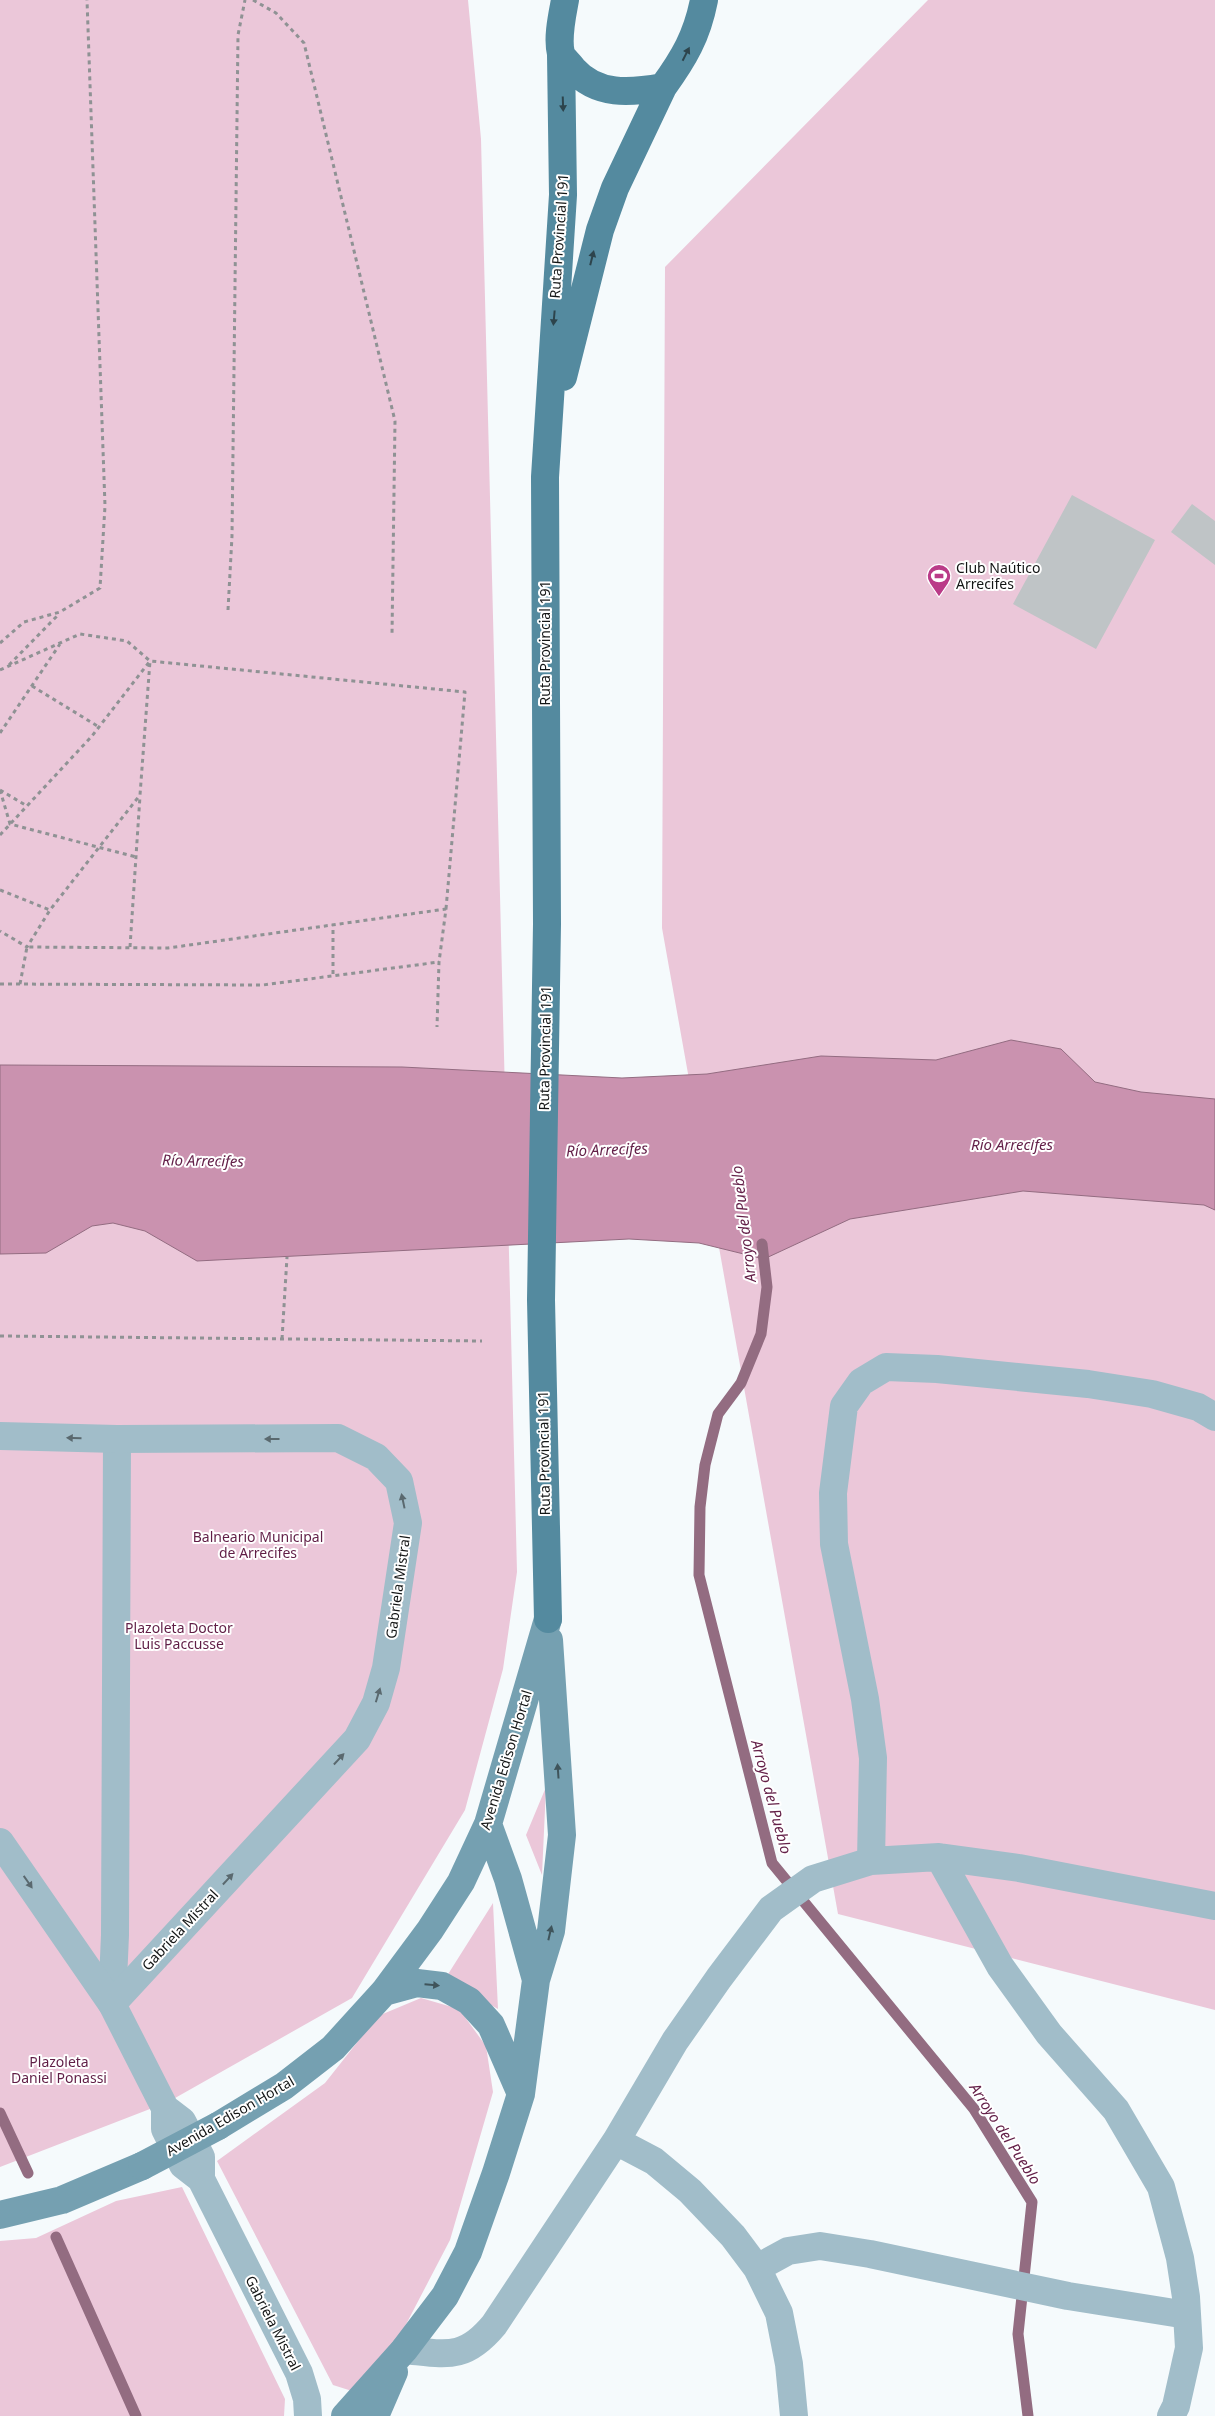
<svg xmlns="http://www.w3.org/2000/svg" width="1215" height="2416" font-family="'Noto Sans',sans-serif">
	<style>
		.green { fill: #ebc7d9 }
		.water { fill: #ca92af; stroke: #936c81 }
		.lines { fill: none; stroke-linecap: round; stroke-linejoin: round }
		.stream { stroke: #936c81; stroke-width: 11 }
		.building { fill: #bfc4c6 }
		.path { stroke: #8f9294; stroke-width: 3; stroke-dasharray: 4 4; stroke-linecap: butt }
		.pedestrian { stroke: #a1bdc9; stroke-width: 28 }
		.minor { stroke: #a1bdc9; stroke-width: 28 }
		.secondary { stroke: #75a0b1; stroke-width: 28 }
		.primary { stroke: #548a9f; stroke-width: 28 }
		.secondary-bridge { stroke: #75a0b1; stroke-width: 28 }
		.oneway { fill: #2d444c }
		.oneway2 { fill: #5a696f }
		.oneway3 { fill: #3f545b }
		.labels { text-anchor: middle; stroke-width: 4; stroke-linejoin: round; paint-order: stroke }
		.street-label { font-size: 14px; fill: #131515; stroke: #fff }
		.poi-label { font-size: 14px; fill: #131515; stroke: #fff; text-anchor: start }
		.park-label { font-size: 14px; fill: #601e46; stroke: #fff }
		.water-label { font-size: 15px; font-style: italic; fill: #642149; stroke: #fff }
	</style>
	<rect width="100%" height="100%" fill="#f5fafc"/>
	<path class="green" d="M0,0H468L481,139L517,1572L503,1669L465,1810L352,1998L168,2102L0,2167Z
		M928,0H1215V2010L838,1914L662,928L665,267Z
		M546,1787L542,1875L526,1835Z
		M493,1903L498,2009L445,1979Z
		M421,1998L459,2009L486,2046L493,2092L450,2240L401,2334L352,2391L333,2385L217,2161L325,2083L378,2016Z
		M182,2187L285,2399L284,2416H0V2241L36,2238L116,2201Z"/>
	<path class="water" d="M1011,1040L1061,1049L1095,1082L1141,1092L1215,1099V1210L1204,1205L1023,1191L850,1219L764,1259L699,1243L629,1239L197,1261L145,1231L113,1223L92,1226L46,1253L0,1254V1065L402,1067L622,1078L707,1074L821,1056L936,1060Z"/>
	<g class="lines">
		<path class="stream" d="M762,1244L767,1287L761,1334L741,1383L718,1414L705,1465L700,1507L699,1575L772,1863L974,2109L1032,2202L1018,2334L1028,2416
			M0,2113L28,2173
			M56,2237L136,2416"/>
	</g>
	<path class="building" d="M1072,495L1155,540L1096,649L1013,604Z
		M1192,504L1215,521V565L1171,532Z"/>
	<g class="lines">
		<path class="path" d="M253,0L276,13L304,43L395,421L392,635
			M228,610L232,536L238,35L245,0
			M0,643L24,622L60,612L100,588L105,506L87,0
			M9,665L59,614
			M0,670L80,634L127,641L150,661L465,692L446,909
			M32,686L99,727
			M0,733L60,644
			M0,790L10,824L136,857
			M0,790L27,806
			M0,835L92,736L150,661L140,795L50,910L27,947L0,931
			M0,890L50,910
			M130,947L140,796
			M333,974V924
			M0,984L263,985L439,962
			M20,984L27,947L168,948L446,909L439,962L437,1027
			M0,1336L482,1341
			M282,1339L287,1257"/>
		<path class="pedestrian" d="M112,2004L115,1935L117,1439"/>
		<path class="minor" d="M0,1436L117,1439L338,1438L376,1457L399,1481L408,1523L386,1668L376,1703L357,1739L112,2004L0,1842
			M939,1857L1000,1966L1049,2034L1116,2110L1161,2187L1180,2258L1186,2297L1189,2348L1176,2406L1171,2416
			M871,1861L873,1758L865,1699L834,1544L833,1493L844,1406L861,1382L886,1367L937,1369L1088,1384L1152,1394L1198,1407L1215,1417
			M112,2004L165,2108L182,2121L201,2157V2179L183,2165L165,2129V2108
			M616,2141L654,2161L690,2191L733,2236L757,2268L779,2313L789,2364L794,2416
			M201,2179L299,2373L307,2399L308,2416
			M757,2268L788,2251L820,2246L870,2254L1068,2296L1187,2315
			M404,2350C446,2354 464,2361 494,2325L616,2141L675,2041L719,1978L771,1909L813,1879L871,1861L939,1857L1019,1868L1215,1906"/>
		<path class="secondary" d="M536,1980L551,1931L562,1835L549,1640
			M384,1992L417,1983L442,1986L469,2001L491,2025L521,2094
			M218,2126L284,2086L333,2048L384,1992L430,1930L461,1882L488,1824L548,1619
			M0,2215L62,2200L142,2166
			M345,2416L404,2350L445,2296L468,2252L496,2173L521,2094L536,1980L508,1879L488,1824
			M375,2416L394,2372"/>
		<path class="primary" d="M565,0C562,16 557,38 561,54C563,59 570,64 573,69C597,96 630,93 663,87C684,58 697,36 704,0
			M563,377L600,230L615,188L663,87
			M548,1619L541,1300L547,924L545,477L563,195L561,55"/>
		<path class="secondary-bridge" d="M142,2166L218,2126"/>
	</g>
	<defs><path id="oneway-solid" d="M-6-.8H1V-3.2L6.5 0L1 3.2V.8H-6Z" transform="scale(1.25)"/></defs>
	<g class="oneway">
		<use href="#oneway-solid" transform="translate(686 54) rotate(-63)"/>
		<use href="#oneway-solid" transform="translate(563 104) rotate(88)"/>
		<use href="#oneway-solid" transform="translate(592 258) rotate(-76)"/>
		<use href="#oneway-solid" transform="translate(554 318) rotate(95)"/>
	</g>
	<g class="oneway2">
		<use href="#oneway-solid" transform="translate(74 1438) rotate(-178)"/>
		<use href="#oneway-solid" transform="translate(272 1439) rotate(180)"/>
		<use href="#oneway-solid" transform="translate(403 1501) rotate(-102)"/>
		<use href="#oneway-solid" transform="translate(378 1695) rotate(-73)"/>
		<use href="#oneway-solid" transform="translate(339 1759) rotate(-47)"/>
		<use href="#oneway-solid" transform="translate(228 1879) rotate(-47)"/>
		<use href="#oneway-solid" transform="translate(28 1882) rotate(55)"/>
	</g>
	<g class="oneway3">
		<use href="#oneway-solid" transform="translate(558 1771) rotate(-94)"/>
		<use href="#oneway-solid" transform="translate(550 1933) rotate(-77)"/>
		<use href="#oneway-solid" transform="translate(432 1985) rotate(5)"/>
	</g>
	<defs>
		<g id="stadium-pin" transform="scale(1.25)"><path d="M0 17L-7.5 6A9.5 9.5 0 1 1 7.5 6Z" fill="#ba3b88" stroke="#fff"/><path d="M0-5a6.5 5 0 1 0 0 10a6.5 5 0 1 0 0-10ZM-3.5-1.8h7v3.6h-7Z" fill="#fff"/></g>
	</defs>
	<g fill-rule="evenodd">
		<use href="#stadium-pin" x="939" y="576"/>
	</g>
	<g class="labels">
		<g class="street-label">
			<text transform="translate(559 236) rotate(-86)" y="5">Ruta Provincial 191</text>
			<text transform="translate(545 643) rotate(-90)" y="5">Ruta Provincial 191</text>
			<text transform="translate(545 1048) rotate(-89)" y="5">Ruta Provincial 191</text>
			<text transform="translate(544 1453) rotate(-91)" y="5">Ruta Provincial 191</text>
			<text transform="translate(398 1587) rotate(-82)" y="5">Gabriela Mistral</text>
			<text transform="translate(506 1760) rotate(-73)" y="5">Avenida Edison Hortal</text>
			<text transform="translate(180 1930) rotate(-47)" y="5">Gabriela Mistral</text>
			<text transform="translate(230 2116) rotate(-30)" y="5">Avenida Edison Hortal</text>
			<text transform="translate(273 2323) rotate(63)" y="5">Gabriela Mistral</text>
		</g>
		<g class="poi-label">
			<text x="956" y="573">Club Naútico<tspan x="956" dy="16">Arrecifes</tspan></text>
		</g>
		<g class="park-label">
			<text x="258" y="1542">Balneario Municipal<tspan x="258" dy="16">de Arrecifes</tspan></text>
			<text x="179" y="1633">Plazoleta Doctor<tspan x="179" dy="16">Luis Paccusse</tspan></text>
			<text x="59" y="2067">Plazoleta<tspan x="59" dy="16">Daniel Ponassi</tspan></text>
		</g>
		<g class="water-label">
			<text x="1012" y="1150">Río Arrecifes</text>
			<text transform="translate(607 1150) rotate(-2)" y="5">Río Arrecifes</text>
			<text transform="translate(203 1161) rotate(1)" y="5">Río Arrecifes</text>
			<text transform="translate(744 1224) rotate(-97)" y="5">Arroyo del Pueblo</text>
			<text transform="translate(771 1797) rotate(75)" y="5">Arroyo del Pueblo</text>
			<text transform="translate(1005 2134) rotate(57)" y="5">Arroyo del Pueblo</text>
		</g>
	</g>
</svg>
